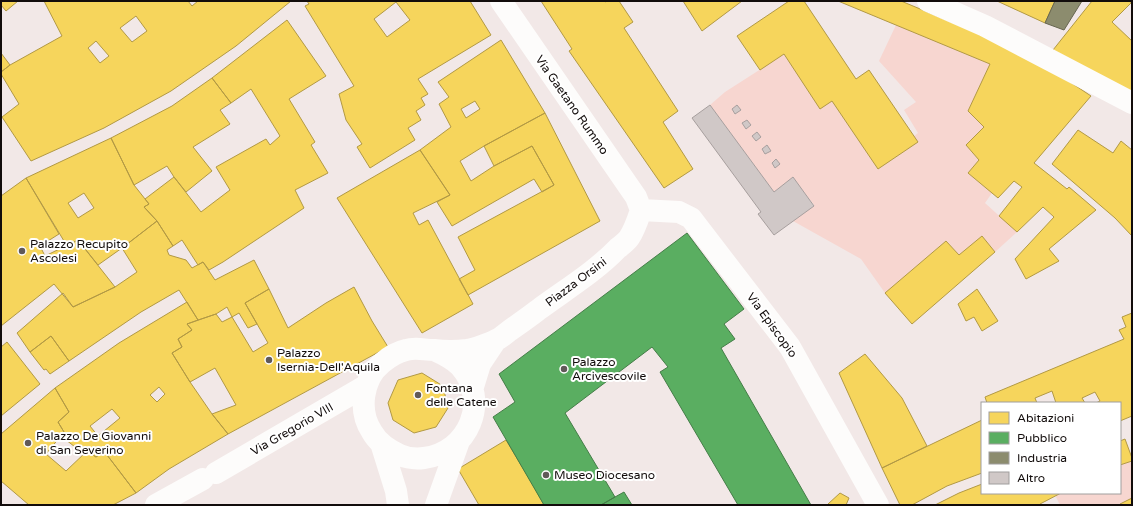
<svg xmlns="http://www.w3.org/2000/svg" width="1133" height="506" font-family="'Varela Round',sans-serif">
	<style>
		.green { fill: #f7d6d0 }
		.homes { fill: #f6d55c; stroke: #b29944; fill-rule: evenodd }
		.public { fill: #5aae61; stroke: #447d47 }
		.industry { fill: #8c8c6e; stroke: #676650 }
		.building { fill: #d0c8c7; stroke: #a79f9e }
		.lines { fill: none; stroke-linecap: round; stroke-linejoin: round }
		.pedestrian { stroke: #fdfcfb; stroke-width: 22 }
		.minor { stroke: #fdfcfb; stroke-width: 22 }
		.poi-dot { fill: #605958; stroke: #fff; stroke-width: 1.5 }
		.labels { text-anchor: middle; stroke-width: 4; stroke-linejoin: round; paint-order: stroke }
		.street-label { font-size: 12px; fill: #120c0b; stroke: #fff }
		.poi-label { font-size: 12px; fill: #120c0b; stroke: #fff; text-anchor: start }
	</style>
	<rect width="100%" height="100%" fill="#f2e8e7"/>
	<path class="green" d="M896,25L990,64L968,111L984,127L966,145L979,160L968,173L992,193L985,203L1017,232L995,252L982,236L959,255L946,241L885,293L861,259L793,221L814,205L793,178L774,192L710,105L725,92L784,54L820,108L832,101L878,169L918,142L914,136L918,133L904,110L916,102L879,61Z
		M1132,461V498L1120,505H1060L1055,495L1061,493H1120V465Z"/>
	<path class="homes" d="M1,1H18L6,11L1,5Z
		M44,1H188L192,6L198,1H291L236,46L171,91L104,128L31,161L2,117L19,104L1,74V72L10,65L62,36ZM136,16L147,31L132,42L120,28ZM96,41L109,56L100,63L88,48Z
		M307,1H470L491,35L418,79L428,94L421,98L425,105L416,111L421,120L408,128L415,140L370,168L357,147L362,144L346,120L339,94L354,86L305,6L309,4ZM396,2L410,20L387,37L374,19Z
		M541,1H604L605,2L607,1H619L633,22L624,28L678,111L663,122L693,169L664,188L569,51L572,49Z
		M683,1H742L702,31Z
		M789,1H804L856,79L869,70L918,142L878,169L832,101L820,109L784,54L760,70L737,36Z
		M838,1H901L1028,54L1091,96L1034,163L1067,189L1069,187L1096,210L1049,249L1059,261L1026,279L1015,259L1054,217L1043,207L1017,232L999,216L1022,187L1014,181L998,198L968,173L979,160L966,145L984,127L968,111L990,64Z
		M997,1H1055L1045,23Z
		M1092,1H1130L1131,3L1112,22L1132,41V95L1053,50Z
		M287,20L326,76L289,99L315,142L311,145L328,173L295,190L304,208L223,262L209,270L203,262L198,265L182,240L173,246L157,221L144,207L149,204L145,199L174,177L201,212L230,190L216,167L266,139L270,145L280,136L251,89L231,103L212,78Z
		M501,40L545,113L484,146L460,161L471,181L494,166L532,146L554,185L542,192L534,179L452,226L437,202L450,195L420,150L451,127L439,104L449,97L438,82ZM475,101L480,109L466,118L461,109Z
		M1,53L10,65L1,72Z
		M212,78L231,103L220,110L230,124L193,147L212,171L186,192L174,177L167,166L134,185L111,138L172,106Z
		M545,113L600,221L468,295L459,279L475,270L458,237L554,185L532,146L494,166L484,146Z
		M1078,130L1113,153L1121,141L1132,150V236L1115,218L1052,164Z
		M111,138L134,185L149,204L144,207L157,221L122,248L98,265L78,240L67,246L26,178ZM84,193L94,208L78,218L68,203Z
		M420,150L450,195L413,213L419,225L428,220L473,304L422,333L337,198Z
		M26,178L59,234L40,246L45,256L78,240L115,287L73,307L54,284L1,326V196Z
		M157,221L173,246L167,250L169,255L186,260L192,268L203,262L215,280L254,260L269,289L245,303L257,324L248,328L239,313L232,317L227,307L216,314L198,320L179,290L141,312L69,361L51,336L30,352L17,333L63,293L73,307L115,287L137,272L122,248Z
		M982,236L995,252L912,324L885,293L946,241L959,255Z
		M354,287L372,321L388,347L228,434L212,414L236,405L215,368L190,382L172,353L182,347L178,339L192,330L187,324L216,314L222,322L232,317L253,352L268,343L245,303L269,289L288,328L326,303Z
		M977,289L998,321L982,331L974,317L966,321L958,304Z
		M187,302L198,320L187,324L192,330L178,339L182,347L172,353L190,382L212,414L228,434L169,469L136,493L104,451L96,457L87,451L84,454L61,436L64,432L58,422L69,412L55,388L119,343ZM159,387L165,394L157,402L150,395ZM112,409L120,418L98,436L90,426Z
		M1132,313V416L1120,421V403H1096L1100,401L1095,392L1082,398L1085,403H1056L1052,391L1035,398L1037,403H987L985,397L1124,339L1119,330L1126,327L1122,317Z
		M51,336L69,361L50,374L46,369L44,370L30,352Z
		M7,342L40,384L1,416V347Z
		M865,354L902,398L927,446L882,468L839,373Z
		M422,373L443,386L448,408L436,427L414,433L393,420L388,403L398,380Z
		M55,388L69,412L58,422L64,432L46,454L66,471L87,451L96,457L104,451L136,493L113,505H29L1,481V434Z
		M982,420V473L947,486L912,505H900L882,468Z
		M1125,439L1132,458V461L1120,465V441Z
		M506,440L533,485L544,505H479L458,469Z
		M982,484V493H1061L1040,504V505H935L959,493Z
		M840,493L849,498L846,505H828V504Z
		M1132,498V505H1120V504Z"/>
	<path class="public" d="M687,233L744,309L724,324L735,339L721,348L811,505H738L660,372L668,367L652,347L565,413L615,497L601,505H544L493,417L515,402L499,374Z
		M624,492L632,505H601L615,497Z"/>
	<path class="industry" d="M1055,1H1082L1064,30L1045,23Z"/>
	<path class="building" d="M710,105L774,192L793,177L814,206L774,235L758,214L761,212L692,118Z
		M737,105L741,110L735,114L732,109Z
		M747,120L751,125L746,129L742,123Z
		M757,132L761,137L756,141L752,136Z
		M767,145L771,151L765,154L762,149Z
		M776,159L780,164L775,168L772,163Z"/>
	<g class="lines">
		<path class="pedestrian" d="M156,505L203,479"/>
		<path class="minor" d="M501,1L627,184L636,197L641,210
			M928,1L985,26L1132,103
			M641,210L679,212L691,218L790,347L878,505
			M434,350C443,354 453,359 460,366C491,401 468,453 424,458C416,459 407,458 400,455C389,450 378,443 372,432C358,411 362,379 382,363C389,357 397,352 406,350C416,347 424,350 434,350C443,351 458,351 467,350C474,349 490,343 496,340C501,338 505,334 509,331C519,324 529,317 538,310C565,290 595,272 618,248C622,245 626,242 629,238C635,229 638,219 641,210
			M472,390L480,364L496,340
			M381,443L396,491L398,505
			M216,473L367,385
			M436,505L459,441"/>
	</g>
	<g class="poi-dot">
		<circle cx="22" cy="251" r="4"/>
		<circle cx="269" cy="360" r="4"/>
		<circle cx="564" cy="369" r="4"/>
		<circle cx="418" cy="395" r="4"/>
		<circle cx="28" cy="443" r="4"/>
		<circle cx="546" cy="475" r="4"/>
	</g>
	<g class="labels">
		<g class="street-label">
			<text transform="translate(572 105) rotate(55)" y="4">Via Gaetano Rummo</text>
			<text transform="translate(576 282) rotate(-37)" y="4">Piazza Orsini</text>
			<text transform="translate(772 325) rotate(54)" y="4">Via Episcopio</text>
			<text transform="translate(292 429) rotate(-30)" y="4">Via Gregorio VIII</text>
		</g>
		<g class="poi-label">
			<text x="30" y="248">Palazzo Recupito<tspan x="30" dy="14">Ascolesi</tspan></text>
			<text x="277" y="357">Palazzo<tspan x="277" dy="14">Isernia-Dell'Aquila</tspan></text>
			<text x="572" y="366">Palazzo<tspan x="572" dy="14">Arcivescovile</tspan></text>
			<text x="426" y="392">Fontana<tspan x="426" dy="14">delle Catene</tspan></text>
			<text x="36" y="440">Palazzo De Giovanni<tspan x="36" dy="14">di San Severino</tspan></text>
			<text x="554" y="479">Museo Diocesano</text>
		</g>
	</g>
	<rect width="1133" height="506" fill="none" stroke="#120c0b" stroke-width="4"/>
	<rect x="981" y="402" width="140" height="92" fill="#ffffff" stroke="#a09e9d"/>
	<rect x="989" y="412" width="20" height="12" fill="#f6d55c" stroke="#a09e9d"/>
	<text x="1017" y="422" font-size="12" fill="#120c0b">Abitazioni</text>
	<rect x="989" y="432" width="20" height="12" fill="#5aae61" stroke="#a09e9d"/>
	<text x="1017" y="442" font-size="12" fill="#120c0b">Pubblico</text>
	<rect x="989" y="452" width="20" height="12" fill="#8c8c6e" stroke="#a09e9d"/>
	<text x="1017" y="462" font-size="12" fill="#120c0b">Industria</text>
	<rect x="989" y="472" width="20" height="12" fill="#d0c8c7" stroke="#a09e9d"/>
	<text x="1017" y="482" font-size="12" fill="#120c0b">Altro</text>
</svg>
